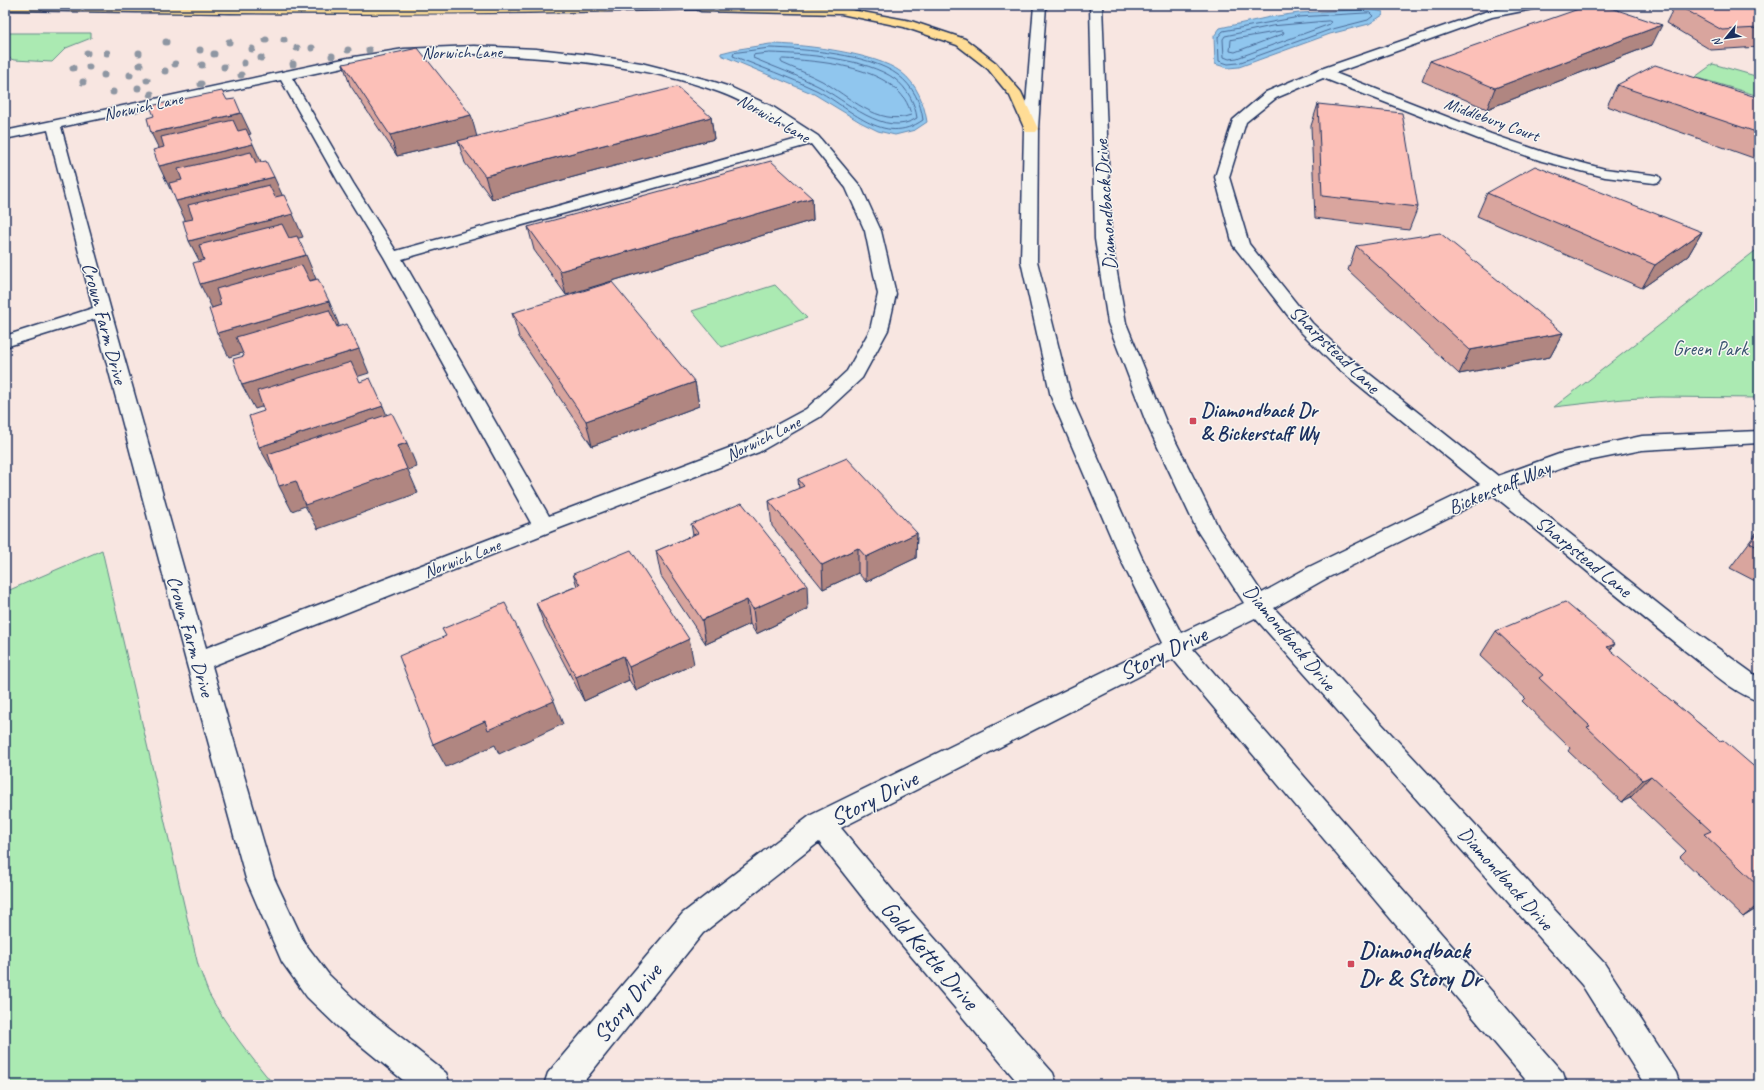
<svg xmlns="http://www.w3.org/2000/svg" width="1764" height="1090" font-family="Caveat,sans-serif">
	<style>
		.green { fill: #abeab2; stroke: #638c88 }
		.water { fill: #90c6ee; stroke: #618ab4 }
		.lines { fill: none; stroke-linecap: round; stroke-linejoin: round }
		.shore { stroke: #4a6b98; stroke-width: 1 }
		.minor-casing { stroke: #1b2f5e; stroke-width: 3 }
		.major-casing { stroke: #1b2f5e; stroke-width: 3 }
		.minor { fill: #f6f6f2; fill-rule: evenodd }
		.major { fill: #ffdd96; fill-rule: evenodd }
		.tree { fill: #8e96a2 }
		.wall { fill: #d9a59e; stroke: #1b2f5e }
		.shaded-wall { fill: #b08681; stroke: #1b2f5e }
		.building { fill: #fcc0b8; stroke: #1b2f5e }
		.poi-dot { fill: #d1495b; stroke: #f6f6f2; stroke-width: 1.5 }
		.labels { text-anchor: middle; stroke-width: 3; stroke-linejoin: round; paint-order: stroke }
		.far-street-label { font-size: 17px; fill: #1b2f5e; stroke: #f6f6f2 }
		.street-label { font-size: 20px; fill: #1b2f5e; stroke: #f6f6f2 }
		.park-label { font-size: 20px; fill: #38546f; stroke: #f6f6f2 }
		.poi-label { font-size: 20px; font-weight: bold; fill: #1b2f5e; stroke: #f6f6f2; text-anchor: start }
		.near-street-label { font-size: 24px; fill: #1b2f5e; stroke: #f6f6f2 }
		.near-poi-label { font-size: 24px; font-weight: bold; fill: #1b2f5e; stroke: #f6f6f2; text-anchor: start }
	</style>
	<rect width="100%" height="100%" fill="#f8e6e1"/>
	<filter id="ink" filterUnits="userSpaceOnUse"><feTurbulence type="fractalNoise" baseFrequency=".025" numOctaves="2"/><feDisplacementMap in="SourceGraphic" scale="8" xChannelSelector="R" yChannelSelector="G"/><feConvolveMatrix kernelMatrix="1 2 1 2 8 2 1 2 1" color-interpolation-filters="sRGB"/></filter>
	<g filter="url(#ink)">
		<path class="green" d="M5,33H91V38L66,48L52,62L14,60L5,57Z
			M1713,64L1759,77V96L1695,77Z
			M1759,248V398L1660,397L1623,399L1554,407Z
			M775,285L807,318L722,347L692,311Z
			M102,550L198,965C202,974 205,985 209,994C227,1027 250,1056 274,1085H5V592Z"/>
		<path class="water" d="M1370,9L1383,12V15L1369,24L1330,34L1239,67L1228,68L1215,64L1214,36L1220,28L1270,17L1299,13Z
			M770,44C801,44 876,53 901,72C917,84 924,103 927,122L915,130L895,135L878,131L860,122L814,94L721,55V53L733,50Z"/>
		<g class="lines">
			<path class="shore" d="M1370,13L1373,16L1368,20L1329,30L1238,63L1228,64L1219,61L1218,37L1223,31L1299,17Z
				M1329,21L1331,22L1330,24L1237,58L1229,59L1224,57L1223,39L1225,36L1272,26Z
				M1282,31L1284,32L1283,34L1235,52L1230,51L1231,40Z
				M770,48C805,49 870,54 898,75C913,86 921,103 923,120C883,148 850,107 816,90C789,77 760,67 733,56L734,53Z
				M770,53C805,54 866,58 895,79C907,88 915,103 917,118C885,139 846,100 818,86C797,75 774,67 753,58L754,55Z
				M783,59C822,61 902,67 911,115C878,127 849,96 822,81C809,74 795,69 782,63L781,61Z"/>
			<g class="minor-casing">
				<path id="minor" d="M1034,5H1046L1038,129L1037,261L1071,397L1142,558L1181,633L1244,603L1198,532L1146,422L1108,323L1095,239L1090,5H1102L1111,239L1126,323L1166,422L1219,529L1262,593L1309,567L1480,484L1334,365L1300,331L1233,245L1215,177L1233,120L1266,92L1318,70L1485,12L1519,5H1544L1538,8L1492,17L1335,73L1491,134L1552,155L1605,169L1654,175L1659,176L1661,179L1659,182L1654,183L1605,177L1542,161L1481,140L1323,78L1276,98L1246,122L1229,177L1249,244L1312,323L1348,357L1498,476L1562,453L1642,436L1759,431V443L1642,450L1573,464L1511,487L1676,618L1759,678V701C1731,692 1707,667 1684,650C1620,599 1557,546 1493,495L1325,579L1274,608L1604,963L1676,1073L1680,1085H1645L1582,985L1255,618L1193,649L1563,1073L1567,1085H1530L1173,659L841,828L894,892L1053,1073L1057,1085H1020L874,912L819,842L703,933L581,1085H544L548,1073L683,913L811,815L1162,643L1120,558L1051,397L1021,261L1024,129Z
					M474,46L536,49L591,55L641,63L708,80L730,87L773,107L818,136L861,187L881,231L896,294L888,330L862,378L820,417L759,452L552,531L212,666L274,878L304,942L329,975L359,1004L446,1073L450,1085H409L337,1026L307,997L282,962L246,879L186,661L95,319L5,347V336L93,308L48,130L5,139V131L348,58L404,49ZM474,54C557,58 641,64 719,92C749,103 775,121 801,138L396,251L353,183L292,78L348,66L404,57ZM281,80L339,183L384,257L531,523L206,648L111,311L61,127ZM811,144L846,188L865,231L878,294L870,330L847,371L806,409L745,442L549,516L402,259Z"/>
			</g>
			<g class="major-casing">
				<path id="major" d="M5,5L360,7L722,5L841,8L911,21L965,39L996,63L1021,92L1038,129L1036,132H1026L1010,96L988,69L957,45L904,27L841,14L701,11L696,9C466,16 235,14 5,10Z"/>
			</g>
			<use href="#minor" class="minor"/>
			<use href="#major" class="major"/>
		</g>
		<g class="tree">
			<circle cx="266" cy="40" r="3.5"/>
			<circle cx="284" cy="40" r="3.5"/>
			<circle cx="166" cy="42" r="3.5"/>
			<circle cx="229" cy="42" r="3.5"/>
			<circle cx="297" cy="48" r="3.5"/>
			<circle cx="312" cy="48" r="3.5"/>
			<circle cx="252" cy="49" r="3.5"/>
			<circle cx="200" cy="50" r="3.5"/>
			<circle cx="348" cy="50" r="3.5"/>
			<circle cx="369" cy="50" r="3.5"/>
			<circle cx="87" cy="53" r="3.5"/>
			<circle cx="107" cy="53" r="3.5"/>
			<circle cx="139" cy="53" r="3.5"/>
			<circle cx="214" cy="54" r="3.5"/>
			<circle cx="332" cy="56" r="3.5"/>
			<circle cx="261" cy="58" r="3.5"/>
			<circle cx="244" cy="63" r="3.5"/>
			<circle cx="175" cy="64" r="3.5"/>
			<circle cx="293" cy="64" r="3.5"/>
			<circle cx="140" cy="65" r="3.5"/>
			<circle cx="202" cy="65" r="3.5"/>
			<circle cx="89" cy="67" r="3.5"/>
			<circle cx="224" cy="67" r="3.5"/>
			<circle cx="73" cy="68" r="3.5"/>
			<circle cx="165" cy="71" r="3.5"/>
			<circle cx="104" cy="75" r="3.5"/>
			<circle cx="130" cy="75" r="3.5"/>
			<circle cx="241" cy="75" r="3.5"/>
			<circle cx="147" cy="80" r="3.5"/>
			<circle cx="83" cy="82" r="3.5"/>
			<circle cx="201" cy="84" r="3.5"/>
			<circle cx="138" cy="88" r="3.5"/>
			<circle cx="113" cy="92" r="3.5"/>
			<circle cx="151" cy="94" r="3.5"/>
		</g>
		<path class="wall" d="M1675,5H1759V47L1711,50L1666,23Z
			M1652,45L1487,109L1422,81L1430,61Z
			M343,64L477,137L711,117L714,139L492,199L465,163L458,141L472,138L397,156L350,85Z
			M1617,85L1759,98V160L1607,106Z
			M1318,104L1418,207L1409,230L1315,218L1311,126Z
			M1487,193L1702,232L1688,256L1642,288L1477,216Z
			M812,198L813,220L566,295L534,250L528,227Z
			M1356,246L1563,333L1550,357L1459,374L1348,270Z
			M512,313L695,382L699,406L592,446L519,337Z
			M798,479L917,533L916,558L866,582L858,573L823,589L772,526L769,501L799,489Z
			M691,524L808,609L756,634L750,624L706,644L661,576L656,551L693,535Z
			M1759,529V583L1730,568Z
			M573,574L694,664L636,691L629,680L584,701L545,627L536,603L577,586Z
			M1496,631L1615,644L1610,650L1720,741L1759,771V907L1743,917L1680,857L1686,851L1630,798L1622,802L1568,751L1570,748L1522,701L1525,698L1480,656Z"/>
		<path class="shaded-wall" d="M1662,25L1652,45L1487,109L1495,88Z
			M241,113L251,134L162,155L151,133Z
			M471,115L477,137L397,156L390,135Z
			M711,117L714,139L492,199L485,176Z
			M253,144L263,166L170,189L159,166Z
			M274,177L284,199L187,224L176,201Z
			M812,198L813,220L566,295L560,271Z
			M293,214L303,237L201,264L189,241Z
			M1702,232L1688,256L1642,288L1655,265Z
			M306,255L316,279L212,308L200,284Z
			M329,301L339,325L229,357L217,333Z
			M1563,333L1550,357L1459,374L1470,350Z
			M359,349L369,373L255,409L242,385Z
			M695,382L699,406L592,446L586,421Z
			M383,406L393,430L273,471L259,447Z
			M407,443L417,467L408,470L418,493L318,529L305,506L292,511L279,486Z
			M917,533L916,558L866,582V557Z
			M858,548V573L823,589L822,565Z
			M807,585L808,609L756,634L753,609Z
			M747,600L750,624L706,644L702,620Z
			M689,639L694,664L636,691L629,667Z
			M1615,644L1596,668L1607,647Z
			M623,656L629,680L584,701L576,677Z
			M554,701L563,724L499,754L495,745L446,767L433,744L485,721Z
			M1651,776L1630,798L1622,802L1643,780Z
			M1759,904V907L1743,917Z"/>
		<path class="building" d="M1590,5H1602L1662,25L1495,88L1430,61Z
			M1677,5H1759V28L1722,30Z
			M418,48L471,115L390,135L343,64Z
			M1655,65L1759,98V133L1617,85Z
			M677,87L711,117L485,176L458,141Z
			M222,91L227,100L235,99L241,113L151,133L147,118L154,116L150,106Z
			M1318,104L1402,113L1418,207L1322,196Z
			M233,120L238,131L246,129L253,144L159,166L153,150L164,147L161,137Z
			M251,152L256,163L266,161L274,177L176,201L169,183L182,180L178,169Z
			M771,161L812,198L560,271L528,227Z
			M1535,166L1702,232L1655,265L1487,193Z
			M269,185L275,197L284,195L293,214L189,241L183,221L193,219L188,205Z
			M282,224L289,238L297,236L306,255L200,284L193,263L204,260L199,245Z
			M1440,233L1563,333L1470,350L1356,246Z
			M302,265L310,281L318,279L329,301L217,333L209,309L221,305L216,289Z
			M612,282L695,382L586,421L512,313Z
			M329,310L337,327L347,324L359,349L242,385L233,359L244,356L236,337Z
			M351,362L360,382L370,378L383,406L259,447L249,416L264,411L257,391Z
			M392,413L407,443L397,446L407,469L305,505L296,481L279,486L268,454Z
			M847,458L917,533L866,557L858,548L822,565L769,501L804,486L798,479Z
			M742,503L807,585L753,609L747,600L702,620L656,551L698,533L691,524Z
			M1759,531V548L1750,543Z
			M631,550L689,639L629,667L623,656L576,677L536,603L580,585L573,574Z
			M1565,602L1615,644L1607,647L1720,741L1723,740L1759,771V886L1704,834L1711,831L1651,776L1643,780L1587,727L1590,726L1539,678L1543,675L1496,631Z
			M505,603L554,701L488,730L485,721L433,744L399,656L446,636L442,629Z"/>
	</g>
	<g class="poi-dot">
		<rect x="1189" y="417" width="8" height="8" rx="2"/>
		<rect x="1347" y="960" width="8" height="8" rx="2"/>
	</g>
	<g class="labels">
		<g class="far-street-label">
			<text transform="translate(462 52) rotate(-1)" y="6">Norwich Lane</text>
			<text transform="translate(143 106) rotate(-12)" y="6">Norwich Lane</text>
			<text transform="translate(774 118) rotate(30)" y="6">Norwich Lane</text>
			<text transform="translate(1492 119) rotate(20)" y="6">Middlebury Court</text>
			<text transform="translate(763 438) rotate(-26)" y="6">Norwich Lane</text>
			<text transform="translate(462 558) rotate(-21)" y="6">Norwich Lane</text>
		</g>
		<g class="street-label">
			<text transform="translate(1105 205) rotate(-94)" y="7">Diamondback Drive</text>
			<text transform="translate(105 323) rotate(75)" y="7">Crown Farm Drive</text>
			<text transform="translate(1335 349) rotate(44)" y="7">Sharpstead Lane</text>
			<text transform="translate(1499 487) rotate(-23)" y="7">Bickerstaff Way</text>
			<text transform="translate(1584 556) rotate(39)" y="7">Sharpstead Lane</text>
			<text transform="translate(191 636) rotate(74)" y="7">Crown Farm Drive</text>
			<text transform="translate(1290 637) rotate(50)" y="7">Diamondback Drive</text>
			<text transform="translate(1506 878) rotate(48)" y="7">Diamondback Drive</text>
		</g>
		<g class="park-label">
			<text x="1710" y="355">Green Park</text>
		</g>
		<g class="poi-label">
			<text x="1201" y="417">Diamondback Dr<tspan x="1201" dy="23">&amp; Bickerstaff Wy</tspan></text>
		</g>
		<g class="near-street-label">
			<text transform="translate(1163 653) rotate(-26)" y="8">Story Drive</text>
			<text transform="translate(874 798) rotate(-27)" y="8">Story Drive</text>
			<text transform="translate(930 955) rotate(49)" y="8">Gold Kettle Drive</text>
			<text transform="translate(627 1003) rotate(-51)" y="8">Story Drive</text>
		</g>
		<g class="near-poi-label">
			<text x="1359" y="958">Diamondback<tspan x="1359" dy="28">Dr &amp; Story Dr</tspan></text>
		</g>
	</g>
	<rect width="1764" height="1090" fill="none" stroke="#f6f6f2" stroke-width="20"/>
	<rect x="10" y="10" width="1744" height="1070" fill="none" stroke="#1b2f5e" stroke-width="1.5" filter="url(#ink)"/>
	<g transform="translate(1726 38) rotate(241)" stroke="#f6f6f2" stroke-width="3" paint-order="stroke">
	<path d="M0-3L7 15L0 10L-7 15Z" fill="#1b2f5e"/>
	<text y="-6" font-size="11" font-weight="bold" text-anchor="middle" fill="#1b2f5e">N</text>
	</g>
</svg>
